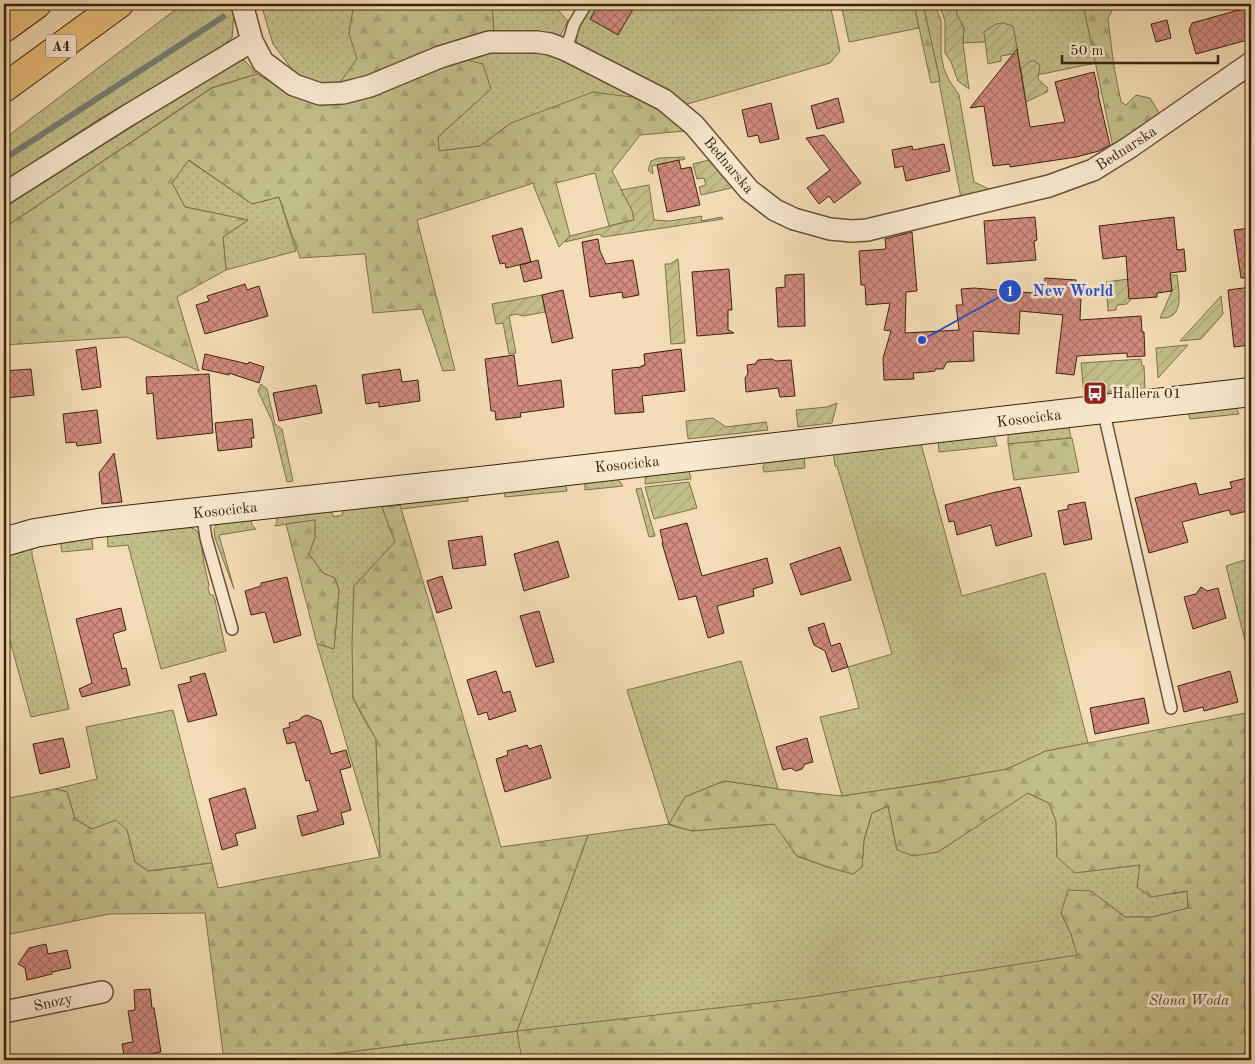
<svg xmlns="http://www.w3.org/2000/svg" width="1255" height="1064" font-family="'Old Standard TT',serif">
	<style>
		.grass { fill: url(#grass-dots); stroke: #80704c }
		.forest { fill: url(#forest-firs); stroke: #80704c }
		.garden { fill: url(#garden-furrows); stroke: #80704c }
		.lines { fill: none; stroke-linecap: round; stroke-linejoin: round }
		.stream { stroke: #777e72; stroke-width: 6 }
		.building { fill: url(#building-cross-hatch); stroke: #3d230e }
		.lane-casing { stroke: #6b5138; stroke-width: 14 }
		.street-casing { stroke: #6b5138; stroke-width: 24 }
		.secondary-casing { stroke: #3d230e; stroke-width: 30 }
		.highway-casing { stroke: #3d230e; stroke-width: 30 }
		.lane { stroke: #f8e8d0; stroke-width: 11 }
		.street { stroke: #f8e8d0; stroke-width: 21 }
		.secondary { stroke: #f8e8d0; stroke-width: 28 }
		.highway { stroke: #eabe7b; stroke-width: 28 }
		.labels { text-anchor: middle; stroke-width: 5; stroke-linejoin: round; paint-order: stroke }
		.shield { fill: #f8e8d0; stroke: #755e48; stroke-width: 1 }
		.shield-label { font-size: 14px; font-weight: bold; fill: #3d230e }
		.street-label { font-size: 15px; fill: #3d230e; stroke: #f8e8d0 }
		.poi-label { font-size: 15px; fill: #3d230e; stroke: #f8e8d0; text-anchor: start }
		.park-label { font-size: 15px; font-style: italic; fill: #5e4a2d; stroke: #f8e8d0 }
		.leader { fill: none; stroke: #1d4ed8; stroke-width: 2 }
		.callout-dot { fill: #1d4ed8; stroke: #f8e8d0; stroke-width: 2 }
		.mark-label { font-size: 15px; text-anchor: middle; font-weight: bold; fill: #fff }
		.callout-label { font-size: 16px; text-anchor: middle; font-weight: bold; fill: #1d4ed8; stroke: #f8e8d0; stroke-width: 5; stroke-linejoin: round; paint-order: stroke }
	</style>
	<defs>
		<pattern id="grass-dots" width="8" height="8" patternUnits="userSpaceOnUse" patternTransform="scale(1.25)"><rect width="8" height="8" fill="#c2be89"/><path d="M2 2h.1M6 6h.1" fill="none" stroke="#a8a375" stroke-width="1.8" stroke-linecap="round"/></pattern>
		<pattern id="forest-firs" width="22" height="20" patternUnits="userSpaceOnUse" patternTransform="scale(1.25)"><rect width="22" height="20" fill="#c2be89"/><path d="M5 1l3.5 6h-7zM16 11l3.5 6h-7z" fill="#a8a375"/></pattern>
		<pattern id="garden-furrows" width="10" height="10" patternUnits="userSpaceOnUse" patternTransform="scale(1.25)"><rect width="10" height="10" fill="#c2be89"/><path d="M-1 1l2-2M0 10L10 0M9 11l2-2" fill="none" stroke="#a8a375"/></pattern>
		<pattern id="building-cross-hatch" width="8" height="8" patternUnits="userSpaceOnUse" patternTransform="scale(1.25)"><rect width="8" height="8" fill="#d18b7f"/><path d="M0 0l8 8M0 8l8-8" fill="none" stroke="#ab7166"/></pattern>
	</defs>
	<rect width="100%" height="100%" fill="#f4dcb6"/>
	<filter id="stains"><feTurbulence type="fractalNoise" baseFrequency=".004" numOctaves="4"/><feColorMatrix values="0 0 0 0 .2 0 0 0 0 .09 0 0 0 0 .02 0 0 0 .5 -.17"/></filter>
	<radialGradient id="worn" r=".72"><stop offset=".6" stop-color="#630" stop-opacity="0"/><stop offset="1" stop-color="#630" stop-opacity=".3"/></radialGradient>
	<path class="grass" d="M183,4H231L234,14L232,38L208,57L99,119L4,182V139Z
		M261,4H354L349,33L358,59L338,85L317,84L298,77L273,44Z
		M492,4H558L557,9L568,21L558,40L494,35Z
		M593,4H695L696,6H704L706,4H830L840,51L830,63L684,105L579,49C570,30 583,20 593,4Z
		M841,4H914L919,28L849,42Z
		M923,4H935L941,21V54L944,69L949,80L959,95L974,182L989,189L990,192L961,198L939,82L940,81Z
		M955,4H1083L1096,63L1022,78L1013,26L986,38L984,42L963,43L964,28L957,15Z
		M493,48H531L564,57L653,100L511,123L480,146L439,151L438,137L491,89L458,58Z
		M244,60L257,74L211,88L4,228V208L22,194L193,89L234,61Z
		M188,160L252,204L279,197L296,251L226,270L223,237L248,220L185,207L172,183Z
		M1235,405L1239,414L1190,419L1187,410Z
		M1068,423L1071,438L1008,444V431Z
		M993,432L997,446L939,452L938,438Z
		M920,440L962,596L1045,573L1088,743L1046,751L1007,769L930,783L842,796L820,717L859,708L848,667L892,654L837,466H835L833,451Z
		M804,453L805,468L764,472L763,466L772,458Z
		M689,471L691,479L645,484L646,472Z
		M616,476L623,486L585,490V480Z
		M565,481L567,491L505,497L504,488Z
		M467,492L468,501L401,509L399,505L382,507L395,542L354,586L353,698L366,723L376,739L380,858L317,644L334,648L339,591L335,578L323,573L309,554L315,537V520L275,526L277,522L276,515L331,511L334,517L342,515L344,508Z
		M251,519L252,525L256,529L219,535L234,589L215,538L214,528L218,523Z
		M183,524L196,530L200,537L204,563L209,585L208,588L210,595H213L215,600L226,651L161,669L128,545L108,547L107,533Z
		M89,535L92,539L93,549L62,552L60,540Z
		M28,546L32,549V555L69,709L31,717L4,619V552Z
		M1251,558V664L1226,566Z
		M741,661L778,789L724,781L685,797L669,825L692,831L775,824L797,856L827,867L853,874L862,867L864,840L872,813L888,806L897,850L938,852L1027,793L1049,803L1056,821L1057,857L1140,865L1172,894L1188,891V908L1153,917H1125L1106,902L1061,913L1071,934L1078,955L1251,1060H284L517,1031L588,835L669,824L627,690Z
		M173,710L212,863L148,871L135,862L127,830L92,829L75,819L67,792L55,789L97,779L86,727Z"/>
	<path class="forest" d="M354,4H492L494,35L378,77L338,85L357,59L349,33Z
		M914,4H923L940,81L931,83Z
		M1083,4H1115L1108,19L1114,67L1121,102L1126,105L1136,95L1150,98L1159,113L1113,147Z
		M458,58L483,64L491,89L438,137L439,151L480,146L511,123L593,92L653,100L685,131L640,135L612,171L632,210L634,220L609,226L595,173L556,183L570,236L559,247L534,187V183L417,220L455,370L443,371L422,309L373,313L365,254L300,258L279,197L252,204L189,160L172,183L185,207L248,220L223,237L226,270L177,297L199,371L127,337L4,345V228L212,88L257,74L300,99L327,103Z
		M1072,438L1079,472L1014,480L1008,444Z
		M400,505L451,675L501,847L588,835L517,1031L803,998L1077,955L1071,934L1061,913L1068,890L1091,891L1125,917H1153L1188,908L1187,891L1151,897L1137,887L1140,865L1075,873L1057,857L1056,821L1049,803L1028,793L938,852L913,856L897,850L888,806L872,813L864,840L862,867L853,874L828,867L797,856L774,824L692,831L669,824L685,797L724,781L778,789L842,796L930,783L1007,769L1046,751L1251,712V1060H522L517,1031L284,1060H224L205,913L109,914L6,935L9,1001L4,1002V799L55,789L67,792L75,819L92,829L116,820L127,830L135,862L148,871L212,863L218,888L380,857L376,739L353,698L352,643L354,586L395,542L382,507Z
		M315,520V537L309,554L323,573L335,578L339,591L334,649L317,644L286,524Z"/>
	<path class="garden" d="M939,4H955L957,15L964,28L963,43L969,89L958,81L951,62L945,53V21Z
		M1003,23L1013,26L1018,53L1001,56V61L988,64L984,32L996,24Z
		M1030,61H1034L1040,65L1038,79L1048,88L1047,92L1026,102L1021,69Z
		M684,157L685,159L652,166L653,174L648,170L651,161L659,158Z
		M709,160L732,185L731,188L701,195L699,187L706,185L704,178L697,179L693,164Z
		M649,185L654,220L670,221L702,216L701,221L722,217L723,219L603,237L599,234L565,242L570,236L634,220L632,210L621,190Z
		M678,259L685,343L671,344L665,264H670Z
		M1170,275H1177C1179,292 1185,320 1160,318L1172,291Z
		M1128,279L1130,300L1127,304L1117,305L1116,310L1108,311L1106,282Z
		M542,295L545,312L523,316L516,314L509,316L516,353L509,354L503,323L496,324L492,304Z
		M1221,296L1223,314L1201,339L1180,341Z
		M1188,345L1158,378L1156,348Z
		M1141,359L1142,366H1144L1145,388L1084,395L1081,363Z
		M261,384L267,389L275,424L282,429L293,481L287,482L272,421L258,391Z
		M837,403L832,423L798,427L796,410L827,407Z
		M713,418L726,427L766,422L768,430L688,439L686,421Z
		M689,482L697,508L654,519L645,487Z
		M641,488L655,536L649,537L636,489Z"/>
	<g class="lines">
		<path class="stream" d="M4,159L223,17"/>
	</g>
	<path class="building" d="M599,4H636L618,35L590,19Z
		M1246,8L1251,25V39L1196,54L1189,30L1192,23Z
		M1167,20L1171,38L1156,42L1151,24Z
		M1017,49L1030,127L1065,122L1055,82L1094,72L1099,94H1098L1110,145L1099,151L1076,157L1010,167V164L993,166L984,106L970,108Z
		M838,98L844,122L817,129L811,106Z
		M771,103L779,139L760,143L758,135L748,137L742,110Z
		M824,135L861,183L834,203L829,196L819,204L807,188L830,170L806,138Z
		M944,144L950,171L906,181L903,166L895,168L892,150L912,146L913,150Z
		M679,160L681,169L691,167L700,205L667,212L657,165Z
		M1035,217L1037,240L1034,241L1036,260L987,264L984,221Z
		M1174,217L1177,250L1184,249L1186,271L1170,273L1172,291L1157,293V297L1129,299L1126,256L1103,259L1099,226Z
		M522,228L531,262L506,268L505,263L500,264L492,236Z
		M1251,228V278H1241L1234,230Z
		M912,232L917,291L906,292L905,333L959,330L956,305H963L961,289L974,288L1044,294L1045,278L1076,280L1075,295L1081,296L1080,320L1141,316L1142,332H1144L1145,356L1127,357V353L1077,356L1074,375L1056,373L1063,315L1020,311L1019,334L973,331L974,361L947,362L943,369H935V371L927,372L913,373L914,379L884,380L883,358L891,331L884,330L890,303L866,305L865,285H861L859,251L886,249L885,239Z
		M598,239L600,251L606,264L633,260L639,295L623,298L622,292L590,297L582,242Z
		M538,260L542,278L524,282L520,265Z
		M729,269L732,310H728V330L734,333L697,336L692,272Z
		M804,274L805,326L778,327L776,288L785,287V275Z
		M245,284L247,290L259,286L268,316L205,334L196,305L209,301L207,296Z
		M1251,287V345L1234,347L1228,290Z
		M563,290L573,338L552,343L542,295Z
		M96,347L101,387L82,390L76,350Z
		M681,349L685,391L642,396L644,412L615,414L612,370L641,367V366L645,365L644,354Z
		M205,354L248,364L249,362L264,367L259,383L229,373V375L202,369Z
		M514,355L518,386L561,380L564,407L520,413L521,417L496,420L495,411H491L485,359Z
		M772,359L776,361L791,360L795,396L780,397L778,388L746,392L745,378L748,374L747,365L755,364L758,360Z
		M31,369L34,395L6,398L4,390V371Z
		M400,369L402,382L418,380L420,401L379,407V402L366,404L362,375Z
		M209,374L213,433L157,439L153,393L147,394L146,377Z
		M316,385L322,413L279,421L273,393Z
		M97,410L101,443L77,446L76,442L66,443L63,414Z
		M252,419L254,438H251L252,447L218,451L215,423Z
		M114,453L122,502L102,504L99,473Z
		M1251,477V510L1231,515L1229,510L1182,522L1188,542L1149,553L1135,498L1196,483L1199,495L1232,488L1230,482Z
		M1020,487L1032,536L996,546L991,525L957,535L954,521L949,522L945,505L992,493Z
		M1085,502L1092,539L1064,545L1058,511L1068,509V505Z
		M687,523L702,576L767,558L773,583L753,589L754,596L717,606L724,633L708,638L696,596L679,600L662,543H663L660,530Z
		M482,536L486,565L453,569L448,541Z
		M558,541L569,577L524,591L514,554Z
		M840,547L851,580L801,595L790,564Z
		M442,576L452,608L437,613L427,581Z
		M287,577L301,635L274,643L265,612L251,615L245,591L261,586V583Z
		M1201,587L1207,591L1218,588L1226,618L1193,629L1184,597L1196,594Z
		M121,608L126,630L113,634L122,669L126,668L130,685L82,697L79,689L92,683L76,619Z
		M539,611L554,662L536,667L520,616Z
		M824,623L831,646L840,643L848,667L832,672L825,651L814,645L808,628Z
		M496,671L503,693L510,691L516,711L489,720L487,712L478,715L467,680Z
		M1230,671L1238,702L1204,711L1203,707L1184,712L1178,686Z
		M205,673L217,715L188,722L178,685L191,682L190,677Z
		M1144,698L1149,723L1095,734L1090,708Z
		M307,715L321,721L331,754L346,750L351,767L340,770L351,810L341,813L344,824L302,836L297,816L318,811L309,780L306,781L295,742L287,744L283,729L290,727L289,723L299,720L302,717Z
		M63,738L70,767L40,774L33,744Z
		M807,738L813,762L805,764L802,769L796,771L791,768L783,770L776,747Z
		M527,745L529,749L541,745L551,778L505,792L496,759L508,755L507,751Z
		M245,788L256,828L235,834L238,845L222,850L209,799Z
		M46,944L48,954L67,950L71,968L52,972V974L27,980L25,968L18,964L29,948Z
		M150,989L152,1008H154L161,1052L154,1053L155,1060H125L122,1044L133,1042L128,1011L135,1010L134,990Z"/>
	<g class="lines">
		<g class="lane-casing">
			<path id="lane" d="M566,50L574,24L586,4
				M1103,409L1171,708
				M202,512L206,538L232,629"/>
		</g>
		<g class="street-casing">
			<path id="street" d="M242,4L252,41L263,62L294,85L320,94L343,93L370,86L440,57L489,42H537L550,44L566,50L664,100L694,125L749,190L775,210L794,219L830,229L852,231L867,230L1049,186L1093,170L1130,147L1251,63
				M4,194L127,116L252,41
				M4,1012L102,992"/>
		</g>
		<g class="secondary-casing">
			<path id="secondary" d="M4,542L35,533L98,523L490,480L1251,392"/>
		</g>
		<g class="highway-casing">
			<path id="highway" d="M4,28L37,4
				M4,88L119,4"/>
		</g>
		<use href="#lane" class="lane"/>
		<use href="#street" class="street"/>
		<use href="#secondary" class="secondary"/>
		<use href="#highway" class="highway"/>
	</g>
	<defs>
		<g id="bus-square" transform="scale(1.25)"><rect x="-9" y="-9" width="18" height="18" rx="4" fill="#8f2418" stroke="#f8e8d0"/><path d="M-5-6H5V4H4V6H2V4H-2V6H-4V4H-5ZM-3.5-4V0h7V-4ZM-3.5 1.2v1.5H-2V1.2ZM2 1.2v1.5H3.5V1.2Z" fill="#fff"/></g>
	</defs>
	<g fill-rule="evenodd">
		<use href="#bus-square" x="1095" y="393"/>
	</g>
	<g class="labels">
		<rect class="shield" x="46" y="34.5" width="30" height="23" rx="4"/>
		<g class="shield-label">
			<text x="61" y="51">A4</text>
		</g>
		<g class="street-label">
			<text transform="translate(1126 148) rotate(-33)" y="5">Bednarska</text>
			<text transform="translate(729 165) rotate(50)" y="5">Bednarska</text>
			<text transform="translate(1029 418) rotate(-7)" y="5">Kosocicka</text>
			<text transform="translate(627 464) rotate(-6)" y="5">Kosocicka</text>
			<text transform="translate(225 510) rotate(-6)" y="5">Kosocicka</text>
			<text transform="translate(53 1002) rotate(-12)" y="5">Snozy</text>
		</g>
		<g class="poi-label">
			<text x="1112" y="398">Hallera 01</text>
		</g>
		<g class="park-label">
			<text x="1189" y="1005">Słona Woda</text>
		</g>
	</g>
	<path class="leader" d="M922 340L1010 291"/>
	<g class="callout-dot">
		<circle cx="922" cy="340" r="5"/>
		<circle cx="1010" cy="291" r="12"/>
	</g>
	<g class="mark-label">
		<text x="1010" y="296">1</text>
	</g>
	<g class="callout-label">
		<text x="1073" y="296">New World</text>
	</g>
	<rect width="1255" height="1064" fill="none" stroke="#f4dcb6" stroke-width="20"/>
	<rect x="5" y="5" width="1245" height="1054" fill="none" stroke="#3d230e" stroke-width="2.5"/>
	<rect x="10" y="10" width="1235" height="1044" fill="none" stroke="#3d230e"/>
	<path d="M1062 55v8h156v-8" fill="none" stroke="#3d230e" stroke-width="2.5"/>
	<text x="1070" y="55" font-size="15" fill="#3d230e" stroke="#f8e8d0" stroke-width="4" paint-order="stroke">50 m</text>
	<rect width="100%" height="100%" filter="url(#stains)"/>
	<rect width="100%" height="100%" fill="url(#worn)"/>
</svg>
